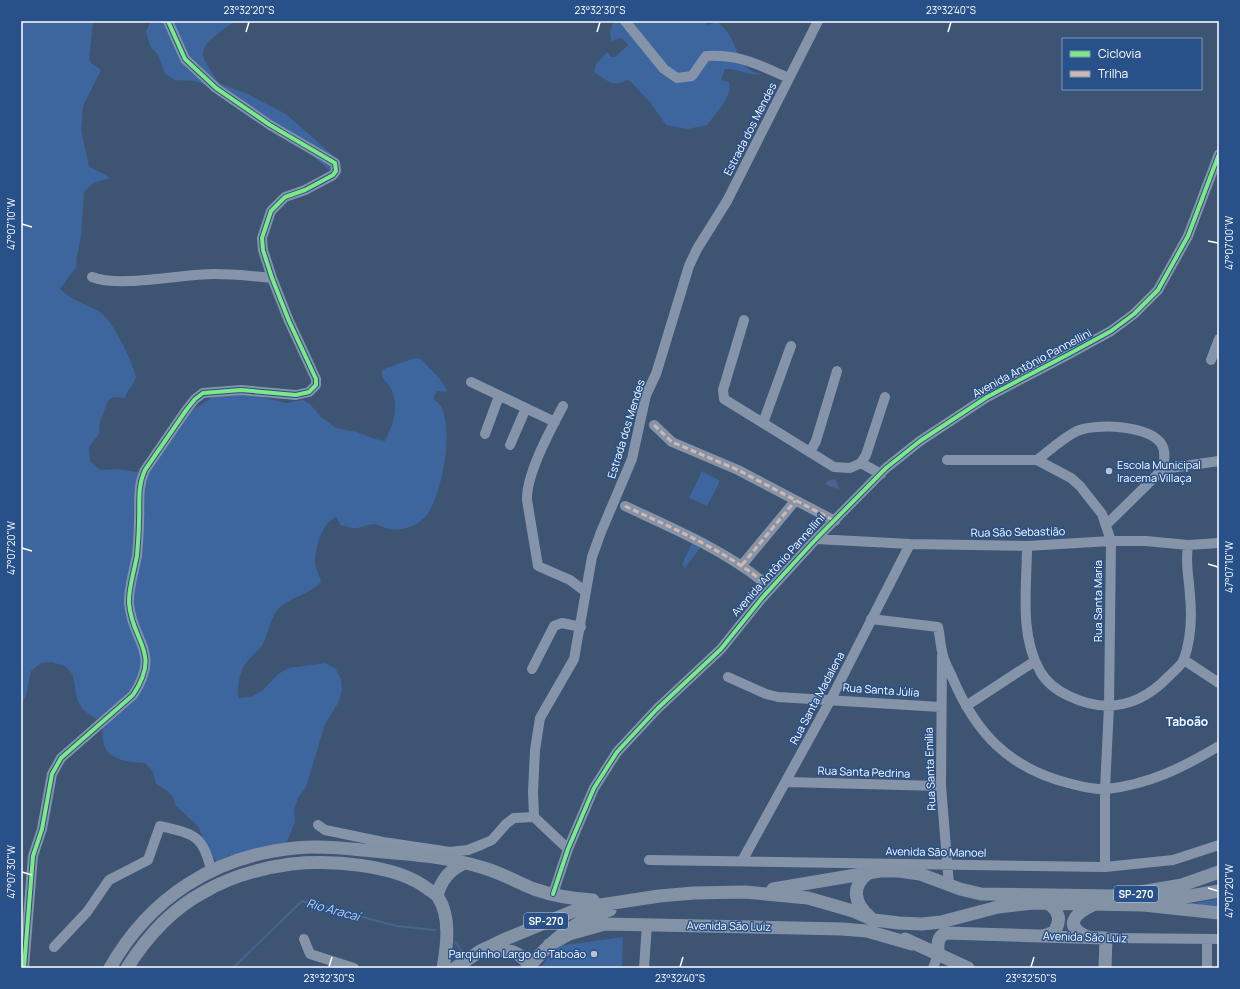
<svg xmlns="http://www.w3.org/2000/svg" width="1240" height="989" font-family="Manrope,sans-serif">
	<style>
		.green { fill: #3d669f }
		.water { fill: #4a658d }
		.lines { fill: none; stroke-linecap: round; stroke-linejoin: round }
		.stream { stroke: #4a658d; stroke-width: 2 }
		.minor { stroke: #8594a8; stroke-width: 10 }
		.major { stroke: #8492a6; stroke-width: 13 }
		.quiet { stroke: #d1b7ad; stroke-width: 3; stroke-dasharray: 6 3; stroke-linecap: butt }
		.cycleway-casing { stroke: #285089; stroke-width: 6 }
		.cycleway { stroke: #7ce984; stroke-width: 4 }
		.ticks { fill: none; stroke: #fff; stroke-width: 1.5 }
		.poi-dot { fill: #bbc3ce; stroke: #285089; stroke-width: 1.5 }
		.labels { text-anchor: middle; stroke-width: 3; stroke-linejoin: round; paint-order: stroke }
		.shield { fill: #285089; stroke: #becadc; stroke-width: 1 }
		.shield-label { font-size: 10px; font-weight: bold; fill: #fff }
		.street-label { font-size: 11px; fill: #fff; stroke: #285089 }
		.poi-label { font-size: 11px; fill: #fff; stroke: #285089; text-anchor: start }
		.neighbourhood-label { font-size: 12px; font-weight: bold; fill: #fff; stroke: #285089 }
		.water-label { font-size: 12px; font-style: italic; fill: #c1d5f0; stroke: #285089 }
		.neatline { fill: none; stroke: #fff; stroke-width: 1.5 }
		.ticks-label { font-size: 10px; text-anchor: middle; fill: #fff }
	</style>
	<rect width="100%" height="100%" fill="#3e5473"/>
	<path class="green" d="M21,21L93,22L89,59L91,63L101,70L83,106L81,131L89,166C95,172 104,172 110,178L93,183L84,192L81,236L76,261L77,266L60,289C70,299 84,304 97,310C112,317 132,361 136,377C134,385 127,389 125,398L113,397L108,401L100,421L99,434L89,447L90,461L97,468L102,470L118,469L137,472L149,469L189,412L220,393L253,395L286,403L303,400L310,404L321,417L336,428L357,432L375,439L385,441C393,424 399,410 392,391C390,384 382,380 381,372L386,368L415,358L421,359L440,379L447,390L446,392L437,391L434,396V400C459,411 442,504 423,519C413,528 398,532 386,528C382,527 378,524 374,524C368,524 362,528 356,528C352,529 346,526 341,525L336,517C321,524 315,548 315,564C316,570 320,576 321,582C309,595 292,596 279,608C270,617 269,633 263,644C258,652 251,656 246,663C240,670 236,690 239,698L251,697L262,691L278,674L289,668L325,663L335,668L341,679L342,691L338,703L325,724L306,787L298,798L294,810L295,822L286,844L228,856L217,862L208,853L199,827L175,805C174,794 165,789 156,784L153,772L145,763C131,762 109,761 104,745C102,738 103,730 102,723L83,710L77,699L73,675L65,666L52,662L41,663L31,671L26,695L21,705Z
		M151,21H236C227,27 200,43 203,56C206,65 214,75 219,83L247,94L286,114L338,160L332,169L329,170L298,143L263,122L230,104L207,85L195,81L175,80L165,74L158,55L150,46L146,31Z
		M617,21H703L708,25L717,22C735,33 734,56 750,70C753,72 758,73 762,74C749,76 738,68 725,69L721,80L729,82L730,90L724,103L707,125L688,129L666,125L650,102L630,81L626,80C613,89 606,79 594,72L596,64L607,52L611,57H615L628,45L622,38L611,41L610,32L613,23Z
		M702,471L720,481L707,506L689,498Z
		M693,542L700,548L685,568L682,564Z
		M1219,899V907L1188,904Z
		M623,937L622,968H540L559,946Z"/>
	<path class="water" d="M835,479L839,488L838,489L826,485L827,481Z"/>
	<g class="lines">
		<path class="stream" d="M455,942L463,953
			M233,968L302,901L396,926L435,930"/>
		<path class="minor" d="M625,21L664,69L677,78L692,76L706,56C741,54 758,65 789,78
			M92,277C121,288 181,274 214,274C233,274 253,276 272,278
			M744,320L723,390L724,399L834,467L850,468L861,463
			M1211,360L1219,339
			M471,382L555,422
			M563,406C551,429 526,474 527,500L538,566L570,580L586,592
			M763,423L791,346
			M654,425L672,442L738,470L835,521
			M485,434L499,396
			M510,445L526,408
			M810,452L816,441L837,371
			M947,460H1037L1071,478L1080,486L1102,514L1111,541L1109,706L1105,789V867
			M1037,460C1050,450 1063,438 1077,431C1097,423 1150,425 1162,445C1166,452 1164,461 1163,469
			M881,474L861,463L866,455L885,397
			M625,506C672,528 720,548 761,580
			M1106,525L1163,469L1219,461
			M816,539L910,544L1027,546L1111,541H1146L1188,545L1219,543
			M1027,546C1027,586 1019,635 1040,671C1046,682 1058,691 1069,696C1106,714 1140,706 1168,677C1173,672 1182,665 1184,659C1191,639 1192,617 1190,596C1189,576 1185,566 1188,545
			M742,565L795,501
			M871,619L938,627C940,635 940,643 942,651C943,660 949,670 953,679C976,733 1009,768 1068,783C1079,786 1095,790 1107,789C1150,784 1182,768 1219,746
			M942,655L941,786L949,885
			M1184,660L1219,683
			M532,669L554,626L562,623L581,627
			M728,677L766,694L778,697L940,707
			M966,706L1035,661
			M786,782L941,786
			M318,825L325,830L383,842L450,852L468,850L483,844L492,840L506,824L514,818L534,817
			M568,849L534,817L533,792L535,750L540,718L574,659L592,557L601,532L632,459L646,395L656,374L689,266L697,249L727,201L818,21
			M649,860L1105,867L1173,860L1219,845
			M742,861L831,699L910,544
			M553,894L568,849L594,788L617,752L657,709L721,649L762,598L816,539L886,468L920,441L987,397L1069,354L1111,331L1134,314L1158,290L1188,236L1219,154
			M1106,938L1219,939
			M304,939L310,954L354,968
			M54,947L87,912L109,880L148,860L160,826C193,834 203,834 211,870
			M24,968L33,856L42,829L52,774L61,758L133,695C162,651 132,643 129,603C128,590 135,568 137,555C138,543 139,532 139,521C140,503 137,487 145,470L187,409L195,399L203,393L241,390L296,395L309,392L316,385V379L289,321L272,278L263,250L262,238L271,211L285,197L305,190L333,175L336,171L335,163L270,125L216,88L185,59L168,21
			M644,968L647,924
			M933,968L938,955
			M1207,968V939"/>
		<path class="major" d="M867,874C851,887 854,904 870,917
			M773,889L880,871H899L920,874L960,889L981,894L1117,896L1182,885L1219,872
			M437,896C441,880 450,869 465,863
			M1156,902L1219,891
			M1044,936L1054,932C1062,920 1059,910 1047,903
			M1088,937C1063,926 1074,914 1093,905
			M905,939L968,968
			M549,945L569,934L605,924L842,929L867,931L912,944
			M484,951C505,951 515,946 530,966
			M938,955C938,946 936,937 946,933L1106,938L1105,968
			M110,968C150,897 215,856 295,848C321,845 348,849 373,851C410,854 449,857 484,868C501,873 517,882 534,889C554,896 572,899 593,900
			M127,968C146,938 172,909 204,892C230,877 261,868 291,864C331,860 396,864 428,889C431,891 436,894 438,897C451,917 447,946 443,968
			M455,968L480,951L503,940L581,908L659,896L694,893L745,892L808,898L853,911L874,920L899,923L922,924L941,922L998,907L1033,903L1143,905L1219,913
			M528,968C551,941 576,919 610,910"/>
		<path class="quiet" d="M654,425L672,442L738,470L835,521
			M625,506C672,528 720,548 761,580
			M742,565L795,501"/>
		<g class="cycleway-casing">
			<path id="cycleway" d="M553,894L568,849L594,788L617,752L657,709L721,649L762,598L816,539L886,468L920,441L987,397L1069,354L1111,331L1134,314L1158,290L1188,236L1219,154
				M24,968L33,856L42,829L52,774L61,758L133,695C162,651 132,643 129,603C128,590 135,568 137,555C138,543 139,532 139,521C140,503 137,487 145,470L187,409L195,399L203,393L241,390L296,395L309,392L316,385V379L289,321L272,278L263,250L262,238L271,211L285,197L305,190L333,175L336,171L335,163L270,125L216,88L185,59L168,21"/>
		</g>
		<use href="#cycleway" class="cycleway"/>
	</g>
	<path class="ticks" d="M246,32L249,22M597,32L600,22M948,32L951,22M22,224L32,227M1208,241L1218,243M22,548L32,551M1208,564L1218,567M22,872L32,875M1208,888L1218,891M329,967L332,957M680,967L683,957M1031,967L1034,957"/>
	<g class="poi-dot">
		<circle cx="1109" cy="471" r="4"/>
		<circle cx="594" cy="954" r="4"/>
	</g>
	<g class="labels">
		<g class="shield">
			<rect x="1114" y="886" width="44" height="16" rx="3"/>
			<rect x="524" y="913" width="44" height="16" rx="3"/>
		</g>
		<g class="shield-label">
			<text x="1136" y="898">SP-270</text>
			<text x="546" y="925">SP-270</text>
		</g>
		<g class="street-label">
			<text transform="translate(750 129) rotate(-63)" y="4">Estrada dos Mendes</text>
			<text transform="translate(1032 363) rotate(-28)" y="4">Avenida Antônio Pannellini</text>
			<text transform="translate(626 429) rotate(-73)" y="4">Estrada dos Mendes</text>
			<text transform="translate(1018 532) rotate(-1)" y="4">Rua São Sebastião</text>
			<text transform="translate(778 565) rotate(-48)" y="4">Avenida Antônio Pannellini</text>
			<text transform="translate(1098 601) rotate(-90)" y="4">Rua Santa Maria</text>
			<text transform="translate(881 690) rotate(4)" y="4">Rua Santa Júlia</text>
			<text transform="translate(817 698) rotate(-62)" y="4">Rua Santa Madalena</text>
			<text transform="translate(930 769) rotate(-92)" y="4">Rua Santa Emília</text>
			<text transform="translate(864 772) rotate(2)" y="4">Rua Santa Pedrina</text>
			<text transform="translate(936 852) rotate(1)" y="4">Avenida São Manoel</text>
			<text transform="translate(729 926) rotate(1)" y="4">Avenida São Luiz</text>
			<text transform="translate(1085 937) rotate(2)" y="4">Avenida São Luiz</text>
		</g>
		<g class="poi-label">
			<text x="1117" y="469">Escola Municipal<tspan x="1117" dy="13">Iracema Villaça</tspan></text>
			<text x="586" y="958" text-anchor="end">Parquinho Largo do Taboão</text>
		</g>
		<g class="neighbourhood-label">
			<text x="1187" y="726">Taboão</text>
		</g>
		<g class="water-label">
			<text transform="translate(333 910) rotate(15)" y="4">Rio Aracaí</text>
		</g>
	</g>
	<rect width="1240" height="989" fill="none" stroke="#285089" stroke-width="44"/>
	<rect x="1062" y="38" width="140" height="52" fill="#285089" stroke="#7e96b8"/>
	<rect x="1070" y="51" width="20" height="6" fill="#7ce984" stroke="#7e96b8"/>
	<text x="1098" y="58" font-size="12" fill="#ffffff">Ciclovia</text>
	<rect x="1070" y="71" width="20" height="6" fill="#d1b7ad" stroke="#7e96b8"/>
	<text x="1098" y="78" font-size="12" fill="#ffffff">Trilha</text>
	<rect x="22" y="22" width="1196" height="945" class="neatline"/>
	<g class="ticks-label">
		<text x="249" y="14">23°32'20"S</text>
		<text x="600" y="14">23°32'30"S</text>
		<text x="951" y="14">23°32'40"S</text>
		<text transform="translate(11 224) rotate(-90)" y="4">47°07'10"W</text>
		<text transform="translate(1229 243) rotate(-90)" y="4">47°07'00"W</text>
		<text transform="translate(11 548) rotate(-90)" y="4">47°07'20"W</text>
		<text transform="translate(1229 567) rotate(-90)" y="4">47°07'10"W</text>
		<text transform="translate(11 872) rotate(-90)" y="4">47°07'30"W</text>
		<text transform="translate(1229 891) rotate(-90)" y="4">47°07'20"W</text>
		<text x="329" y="982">23°32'30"S</text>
		<text x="680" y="982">23°32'40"S</text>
		<text x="1031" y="982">23°32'50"S</text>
	</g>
</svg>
